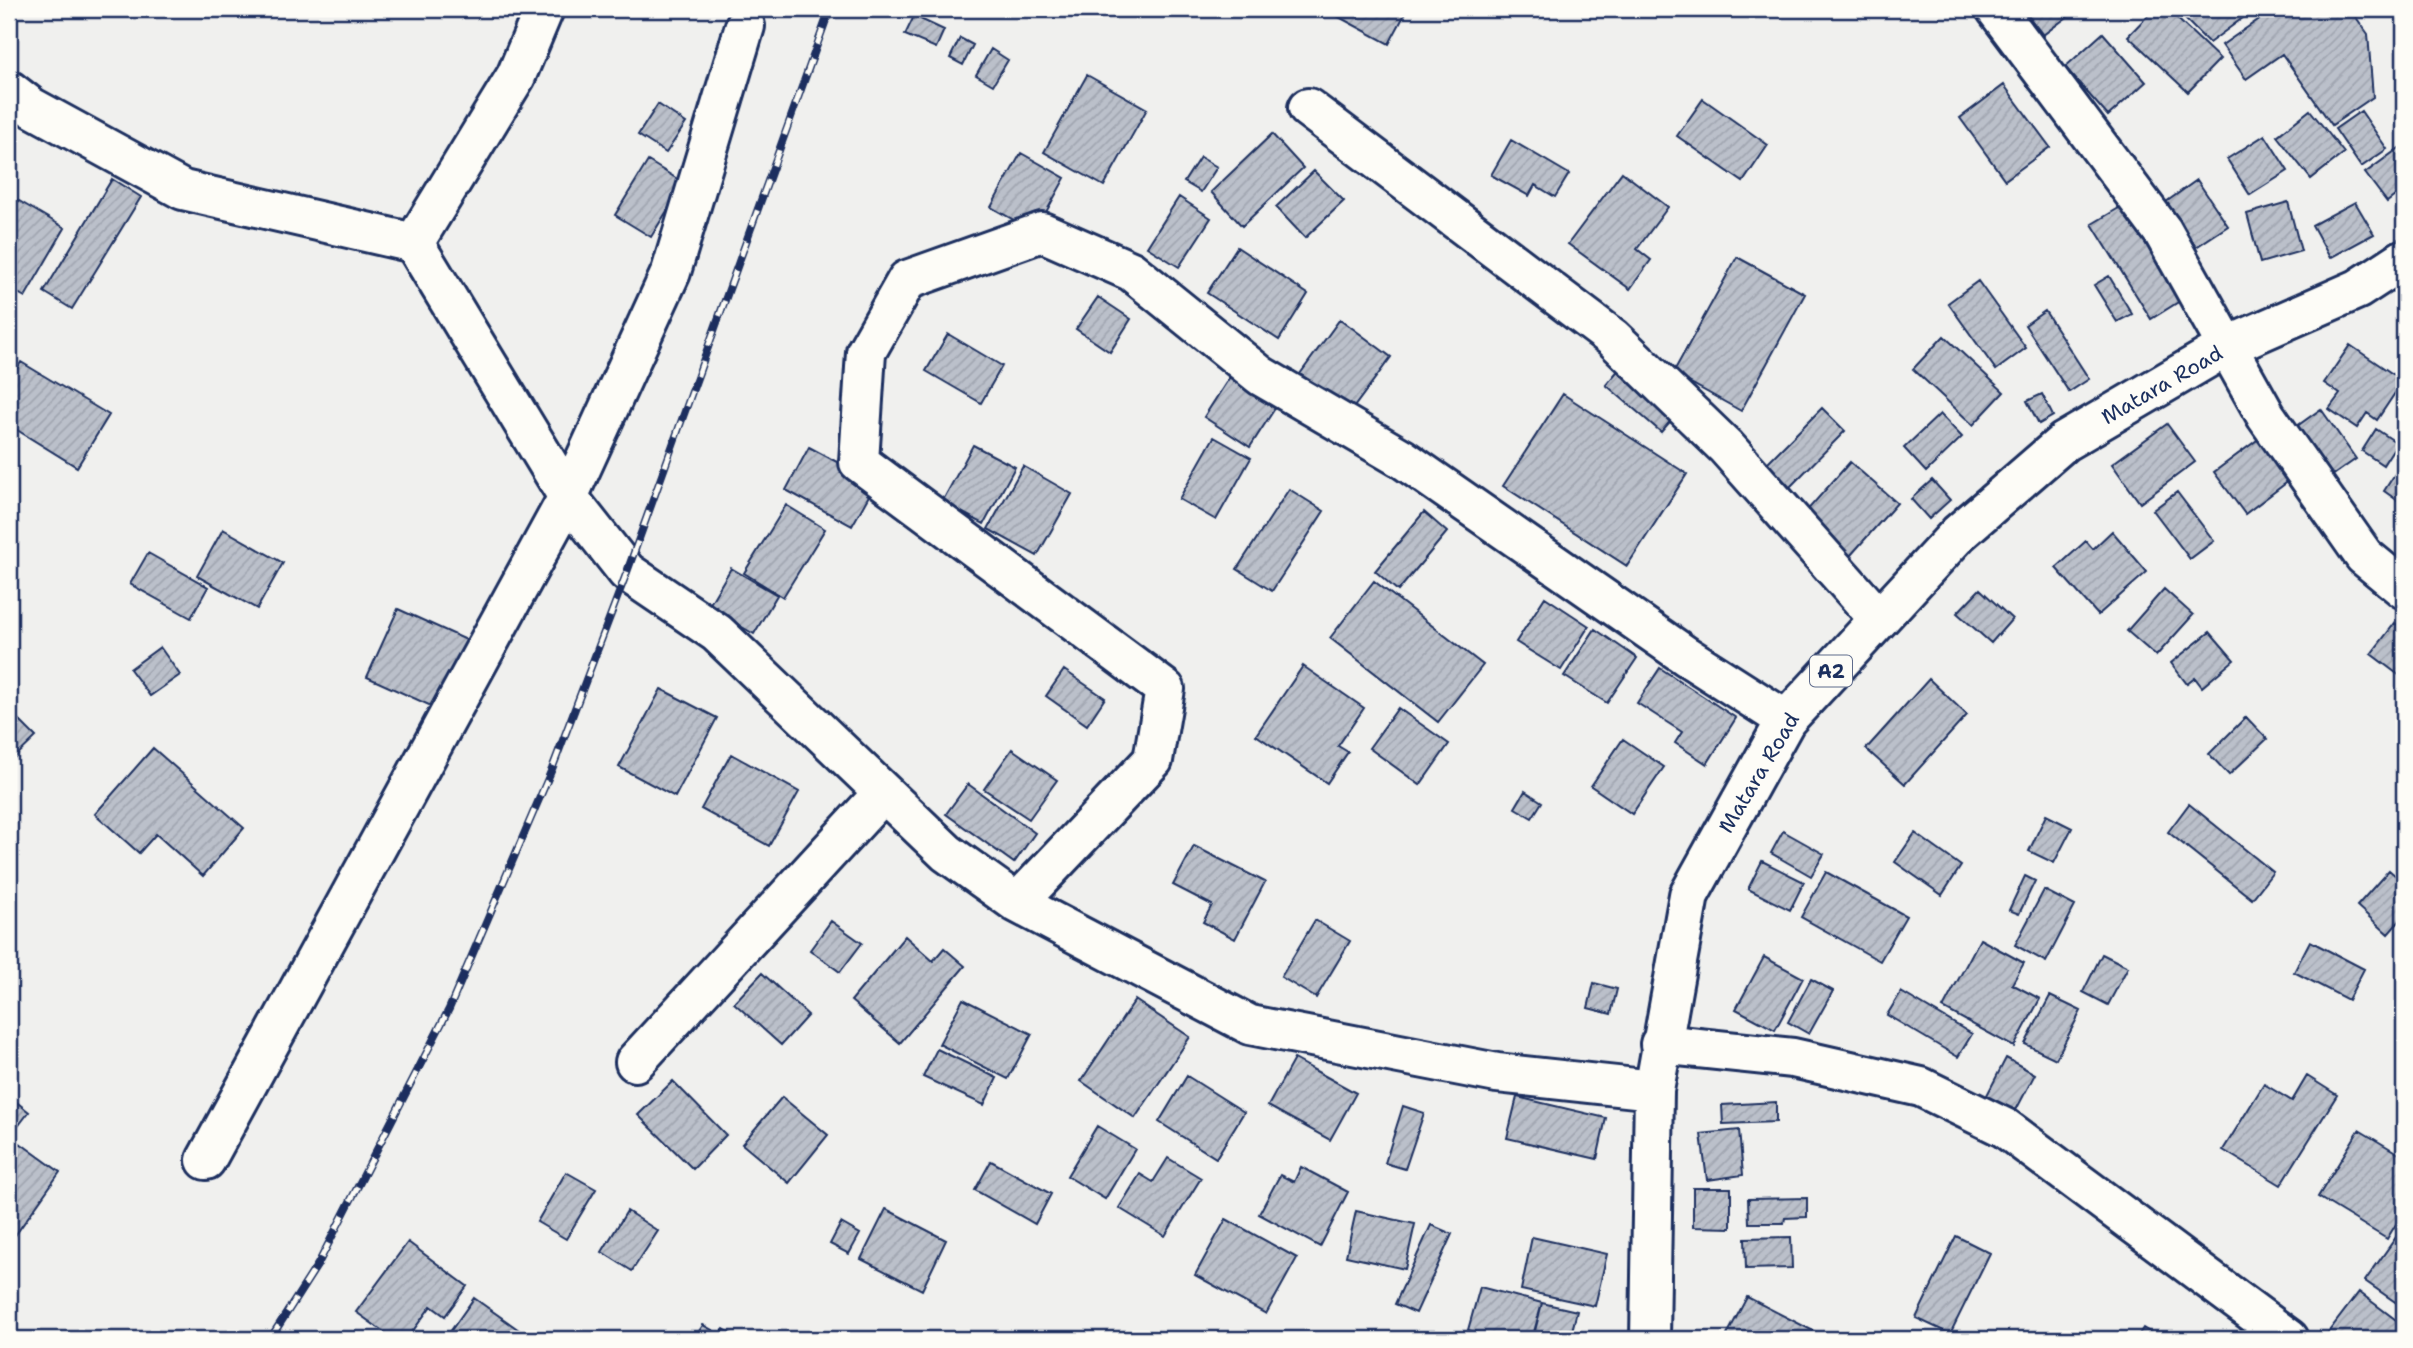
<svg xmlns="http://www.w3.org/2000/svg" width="2413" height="1348" font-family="'Shantell Sans',sans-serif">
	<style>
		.building { fill: url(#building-hatch); stroke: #1b2f5e; stroke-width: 2 }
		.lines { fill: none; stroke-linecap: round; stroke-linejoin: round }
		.minor-casing { stroke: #1b2f5e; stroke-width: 44 }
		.trunk-casing { stroke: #1b2f5e; stroke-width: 44 }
		.minor { stroke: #fdfcf7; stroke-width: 38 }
		.trunk { stroke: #fdfcf7; stroke-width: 38 }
		.rail-casing { stroke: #1b2f5e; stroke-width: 8 }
		.rail { stroke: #fdfcf7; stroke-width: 5; stroke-dasharray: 16; stroke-linecap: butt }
		.labels { text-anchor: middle; stroke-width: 5; stroke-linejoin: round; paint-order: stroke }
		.shield { fill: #fdfcf7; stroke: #5f6c8c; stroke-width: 2 }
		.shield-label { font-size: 19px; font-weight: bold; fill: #1b2f5e }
		.street-label { font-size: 21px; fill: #1b2f5e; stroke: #fdfcf7 }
	</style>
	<defs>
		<pattern id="building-hatch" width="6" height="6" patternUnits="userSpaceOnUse" patternTransform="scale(1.75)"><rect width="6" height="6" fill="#bbc0ca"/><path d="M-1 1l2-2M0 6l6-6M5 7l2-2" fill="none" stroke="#a0a5b0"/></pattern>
	</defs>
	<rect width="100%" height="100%" fill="#f0f0ee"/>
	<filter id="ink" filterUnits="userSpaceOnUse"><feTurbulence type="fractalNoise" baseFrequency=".0143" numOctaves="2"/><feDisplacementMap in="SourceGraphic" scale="14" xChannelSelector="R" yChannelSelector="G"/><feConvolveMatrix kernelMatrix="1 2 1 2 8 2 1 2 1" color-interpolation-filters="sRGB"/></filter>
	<g filter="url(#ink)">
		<path class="building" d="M1324,9H1399L1406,12L1389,44Z
			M2023,9H2067L2071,14L2043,35Z
			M2154,9H2167L2220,59L2188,92L2128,36Z
			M2175,9H2255L2209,43Z
			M2274,9H2350L2368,34L2373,97L2332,125L2282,54L2246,79L2222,45Z
			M914,16L944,30L936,48L905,35Z
			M2103,33L2146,82L2108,116L2065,67Z
			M960,38L973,45L963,65L950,58Z
			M991,49L1008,60L993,85L976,75Z
			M1087,75L1147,109L1104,186L1044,152Z
			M2004,85L2050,147L2005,180L1960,118Z
			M1703,99L1768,145L1743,182L1677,136Z
			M658,104L686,123L666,153L638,135Z
			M2310,110L2344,153L2311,179L2277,136Z
			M2361,111L2387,149L2361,167L2335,129Z
			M1272,134L1303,168L1242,226L1211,192Z
			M2265,135L2288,171L2250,195L2227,159Z
			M1511,140L1569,174L1555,197L1535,185L1529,196L1491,175Z
			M2402,146L2404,149V189L2387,202L2365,173Z
			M1021,153L1065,178L1035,232L991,207Z
			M1200,157L1217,167L1201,192L1184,182Z
			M648,161L684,183L651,237L615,215Z
			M1314,171L1344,201L1305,238L1276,207Z
			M1622,172L1668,207L1637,249L1651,260L1630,289L1568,244Z
			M112,179L141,197L72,309L44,292Z
			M2197,180L2228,226L2196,247L2166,202Z
			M9,195L65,228L25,297L9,288Z
			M1179,197L1211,218L1179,267L1147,247Z
			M2129,202L2188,296L2151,319L2092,224Z
			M2288,202L2301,251L2260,263L2247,214Z
			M2355,202L2374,234L2330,258L2312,225Z
			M1237,247L1308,294L1279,340L1207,293Z
			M1737,257L1805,294L1741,411L1673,373Z
			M2109,276L2132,314L2117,322L2094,285Z
			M1978,281L2026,348L1996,370L1948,303Z
			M1098,297L1131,319L1110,352L1076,329Z
			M2045,311L2089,379L2069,392L2025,325Z
			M1340,319L1391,357L1351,411L1300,374Z
			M948,334L1002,366L981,403L926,371Z
			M1944,336L2004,392L1973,425L1913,369Z
			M2350,345L2403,381L2377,420L2367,413L2357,428L2329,409L2340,394L2324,383Z
			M21,362L109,415L77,467L9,425V382Z
			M1625,362L1681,409L1661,432L1606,385Z
			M1233,372L1279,402L1250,447L1204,417Z
			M1563,394L1687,474L1627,566L1503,486Z
			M2042,394L2053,416L2039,424L2027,401Z
			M1822,408L1845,431L1787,490L1763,467Z
			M2321,409L2356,459L2322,483L2286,434Z
			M1940,414L1962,437L1926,472L1904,448Z
			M2167,424L2195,462L2140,503L2112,464Z
			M2376,429L2397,443L2383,465L2362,451Z
			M2264,435L2294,477L2245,514L2214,472Z
			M1214,437L1251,458L1216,520L1179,499Z
			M973,445L1015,467L984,524L942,502Z
			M809,447L876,483L852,526L786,490Z
			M2404,460V505L2384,491Z
			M1850,462L1897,503L1843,564L1797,522Z
			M1023,466L1072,494L1037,556L988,529Z
			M1932,480L1950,500L1929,519L1911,499Z
			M1289,489L1324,511L1272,591L1237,569Z
			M2177,492L2214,541L2190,559L2153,510Z
			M786,505L825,529L783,597L744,573Z
			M1424,512L1447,532L1398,591L1375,571Z
			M223,529L283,563L257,609L197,576Z
			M2112,531L2147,572L2098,615L2056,568L2086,541L2093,549Z
			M148,553L208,587L191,618L130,584Z
			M731,568L777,595L754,634L708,607Z
			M1374,581L1483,665L1438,722L1330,638Z
			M1980,589L2012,619L1991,643L1957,613Z
			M2164,589L2193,615L2156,656L2127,631Z
			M1545,597L1589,626L1561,670L1516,642Z
			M398,609L471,642L440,710L367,677Z
			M2395,623L2404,630V679L2371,654Z
			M1595,629L1637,658L1607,703L1564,676Z
			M2210,632L2234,660L2202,687L2195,678L2187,684L2171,663Z
			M160,647L180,675L150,696L130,669Z
			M1303,666L1364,708L1338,746L1348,752L1327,783L1256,735Z
			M1660,668L1736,718L1707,764L1675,743L1682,732L1637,703Z
			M1064,670L1105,698L1087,725L1046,696Z
			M1929,679L1967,715L1905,784L1866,749Z
			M661,689L717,718L675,797L619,767Z
			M1398,708L1449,744L1420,785L1369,748Z
			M9,710L36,737L9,763Z
			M2246,717L2267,739L2229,775L2209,754Z
			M1623,739L1664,767L1632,814L1591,786Z
			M153,748L244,828L203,876L156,834L139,853L95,814Z
			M1012,749L1057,780L1029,819L984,789Z
			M731,754L799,792L769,846L701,809Z
			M968,784L1035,833L1014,863L946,814Z
			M1525,791L1542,802L1532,818L1515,808Z
			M2189,804L2273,872L2252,899L2168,832Z
			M2046,815L2072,828L2054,863L2029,851Z
			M1783,831L1824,854L1811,876L1771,853Z
			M1915,833L1961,866L1942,895L1895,862Z
			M1194,846L1265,882L1235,939L1203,922L1212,905L1173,885Z
			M1762,861L1804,882L1790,910L1748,889Z
			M2389,870L2404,883V916L2388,934L2357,906Z
			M1826,872L1906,916L1880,961L1801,917Z
			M2025,876L2035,881L2019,914L2009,910Z
			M2044,890L2075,906L2046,962L2015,945Z
			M1315,920L1350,941L1316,998L1281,977Z
			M831,921L862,943L840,972L810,950Z
			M905,936L933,961L944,948L965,966L900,1043L851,1001Z
			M1980,939L2024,963L2012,984L2040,999L2014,1047L1943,1008Z
			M2310,941L2364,969L2348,1000L2294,972Z
			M2102,954L2128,967L2108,1005L2083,992Z
			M1764,957L1803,978L1775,1030L1736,1009Z
			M762,973L808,1015L781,1045L734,1003Z
			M1811,979L1833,991L1809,1034L1788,1022Z
			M1594,983L1617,989L1611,1014L1588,1008Z
			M1901,992L1972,1034L1958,1057L1887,1015Z
			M2050,996L2081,1011L2056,1059L2025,1044Z
			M963,999L1032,1034L1008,1079L939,1044Z
			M1135,1000L1190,1037L1135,1118L1081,1081Z
			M937,1049L997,1078L984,1105L923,1077Z
			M2006,1058L2035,1074L2014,1114L1985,1099Z
			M1294,1059L1356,1093L1330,1140L1268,1106Z
			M1187,1076L1244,1112L1216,1158L1159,1122Z
			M2307,1076L2337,1095L2281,1185L2223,1150L2264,1084L2292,1101Z
			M673,1081L726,1135L693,1169L638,1115Z
			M9,1096L29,1112L9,1138Z
			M782,1097L828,1135L789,1183L742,1144Z
			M1517,1097L1606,1118L1597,1159L1507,1138Z
			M1776,1102V1122L1723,1124L1722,1105Z
			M1403,1106L1424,1113L1405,1169L1385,1163Z
			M1097,1126L1135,1149L1105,1199L1067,1176Z
			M1739,1130L1743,1175L1707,1180L1701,1134Z
			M2359,1130L2404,1157V1211L2387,1239L2318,1197Z
			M20,1143L60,1172L9,1244V1158Z
			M1168,1158L1201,1178L1165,1236L1119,1208L1140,1174L1153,1182Z
			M991,1161L1051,1194L1035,1224L975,1190Z
			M1301,1167L1348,1192L1320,1247L1259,1214L1280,1175L1294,1182Z
			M566,1172L596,1189L566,1239L537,1222Z
			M1693,1188H1731V1228L1693,1227Z
			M1807,1198V1217L1785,1218L1784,1223H1749L1748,1199Z
			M886,1209L946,1240L922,1290L861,1259Z
			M627,1211L658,1231L632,1271L602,1252Z
			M1356,1211L1415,1224L1405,1269L1346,1256Z
			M1226,1219L1297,1258L1266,1314L1195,1275Z
			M841,1223L860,1234L849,1254L830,1244Z
			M1431,1225L1452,1234L1416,1313L1395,1304Z
			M2404,1226V1308L2365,1281Z
			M1956,1236L1990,1253L1950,1334L1916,1318Z
			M1532,1237L1607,1254L1595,1306L1521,1290Z
			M1791,1237L1792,1268L1746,1269L1745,1238Z
			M408,1242L467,1286L445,1316L431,1306L407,1339H394L356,1312Z
			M1480,1287L1542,1303L1532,1339H1505L1468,1330Z
			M2359,1292L2404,1326L2402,1339H2323Z
			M1747,1297L1829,1339H1735L1727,1335Z
			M474,1298L519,1330L513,1339H445Z
			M1542,1303L1577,1311L1570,1339H1533Z
			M703,1325L714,1331L709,1339H694Z
			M2143,1328L2161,1339H2136Z
			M724,1329L740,1339H717Z"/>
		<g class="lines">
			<g class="minor-casing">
				<path id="minor" d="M1996,9L2163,232L2266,416L2364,556L2404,589
					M9,90L31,107L183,190L414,243L568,497L627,572L717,633L947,853L1017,903
					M1308,108L1613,338L1726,447L1879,619
					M414,243L516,76L544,9
					M1660,1044L1793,1058L1921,1087L2005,1128L2289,1339
					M635,1062L883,793
					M1654,1090L1497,1073L1250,1025L1017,903L1153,760L1165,689L859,462L866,352L907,280L1042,232L1131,271L1261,376L1403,459L1686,656L1786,720
					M206,1160L568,497L671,272L745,26"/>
			</g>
			<g class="trunk-casing">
				<path id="trunk" d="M1650,1339L1654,1090L1689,895L1786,720L1959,533L2064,442L2228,346L2358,289L2404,259"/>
			</g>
			<use href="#minor" class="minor"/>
			<use href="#trunk" class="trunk"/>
			<g class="rail-casing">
				<path id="rail" d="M270,1339L318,1264L449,1009L552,769L627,572L830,9"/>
			</g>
			<use href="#rail" class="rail"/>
		</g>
	</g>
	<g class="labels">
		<rect class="shield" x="1810" y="655.5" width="42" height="31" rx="5"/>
		<g class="shield-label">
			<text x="1831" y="678">A2</text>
		</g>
		<g class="street-label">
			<text transform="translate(2162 385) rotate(-30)" y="7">Matara Road</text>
			<text transform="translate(1759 773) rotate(-59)" y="7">Matara Road</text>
		</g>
	</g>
	<rect width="2413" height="1348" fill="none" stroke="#fdfcf7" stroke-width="35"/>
	<rect x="18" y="18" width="2378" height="1313" fill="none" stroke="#1b2f5e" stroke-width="2.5" filter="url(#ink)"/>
</svg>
